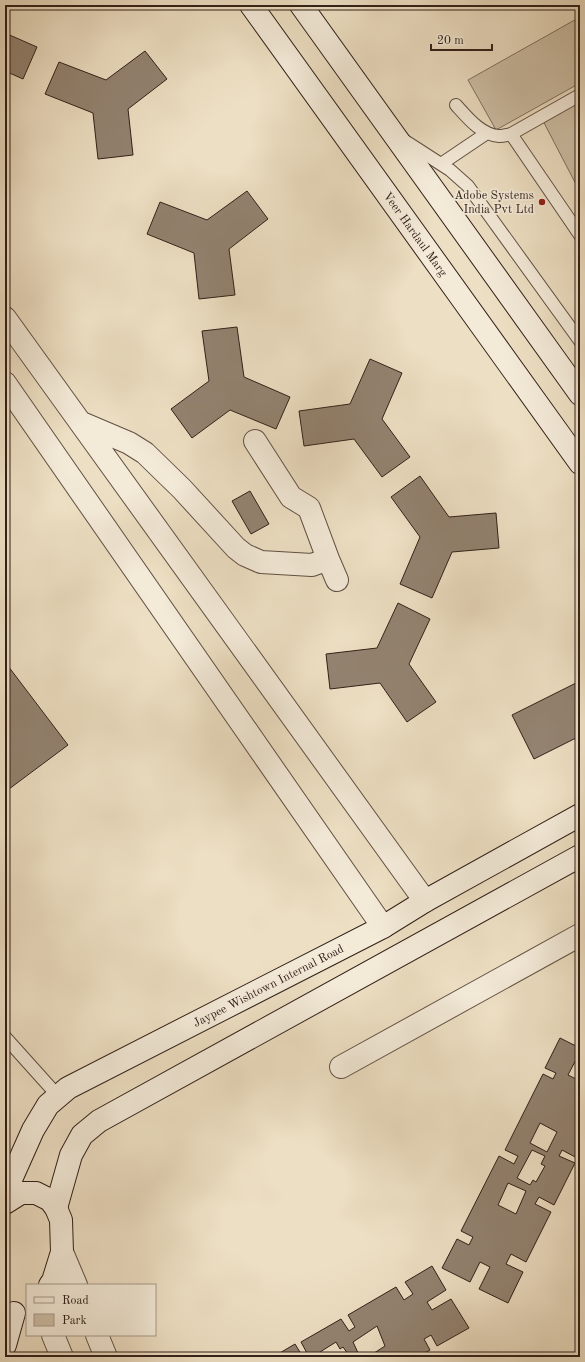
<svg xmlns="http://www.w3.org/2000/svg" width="585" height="1362" font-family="'Old Standard TT',serif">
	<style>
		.green { fill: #cdbfa6; stroke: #807060 }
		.building { fill: #938371; stroke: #322019; fill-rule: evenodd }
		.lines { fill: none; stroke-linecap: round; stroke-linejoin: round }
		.lane-casing { stroke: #615044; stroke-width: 14 }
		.street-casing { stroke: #615044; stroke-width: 24 }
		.secondary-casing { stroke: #322019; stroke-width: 24 }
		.lane { stroke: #f3ead8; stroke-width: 12 }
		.street { stroke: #f3ead8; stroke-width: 22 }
		.secondary { stroke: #f3ead8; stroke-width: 22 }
		.poi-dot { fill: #8f2418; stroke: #f3ead8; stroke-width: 1.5 }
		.labels { text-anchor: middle; stroke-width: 3.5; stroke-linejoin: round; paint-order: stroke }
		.poi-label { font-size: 12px; fill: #322019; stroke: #f3ead8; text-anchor: end }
		.street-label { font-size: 12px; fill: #322019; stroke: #f3ead8 }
	</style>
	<rect width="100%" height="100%" fill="#eddfc3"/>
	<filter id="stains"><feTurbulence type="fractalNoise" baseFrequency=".005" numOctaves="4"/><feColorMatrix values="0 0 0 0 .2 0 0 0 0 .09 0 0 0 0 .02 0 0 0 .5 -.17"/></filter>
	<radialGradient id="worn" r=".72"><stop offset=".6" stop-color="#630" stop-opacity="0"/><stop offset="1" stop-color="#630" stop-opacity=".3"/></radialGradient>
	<path class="green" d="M580,17V83L496,130L468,80Z
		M580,98V192L541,117Z"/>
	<path class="building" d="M5,33L37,47L23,79L5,71Z
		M145,51L167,79L128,109L133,155L98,159L93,113L45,94L59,62L106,80Z
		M247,191L268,219L229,249L235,295L199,299L194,253L147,234L160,202L207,220Z
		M237,327L244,377L290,397L276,429L230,410L192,438L171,409L209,381L202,331Z
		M370,359L402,373L382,419L410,457L382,477L354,439L304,446L299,411L350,404Z
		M420,476L449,517L496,513L499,548L452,552L432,598L400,584L420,537L391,497Z
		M250,491L269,524L251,534L232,501Z
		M398,603L430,619L409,664L436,702L407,722L380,683L330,689L326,654L377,648Z
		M5,662L68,745L5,792Z
		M580,681V736L534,759L512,715Z
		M560,1038L580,1048V1052L568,1075L580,1081V1156L579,1159L562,1150L559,1156L575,1163L554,1205L539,1197L535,1204L551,1212L526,1262L511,1254L506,1264L523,1272L508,1303L479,1289L490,1267L480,1262L470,1282L442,1268L457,1239L469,1245L473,1237L461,1231L499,1156L514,1164L518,1156L505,1150L543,1074L553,1079L556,1073L545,1068ZM540,1123L557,1132L547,1152L530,1143ZM532,1150L545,1156L541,1164L545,1166L536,1182L533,1180L530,1185L517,1178ZM508,1183L526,1191L516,1214L498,1205Z
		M432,1266L446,1290L427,1302L432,1310L451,1299L469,1328L437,1346L431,1335L424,1339L430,1350L418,1357H368L385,1346L377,1326L353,1342L360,1357H350L343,1347L340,1349L336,1342L320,1352L323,1357H305L308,1355L301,1342L341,1319L349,1331L355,1327L348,1315L396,1287L404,1300L413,1294L405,1282Z
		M295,1344L303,1357H273Z"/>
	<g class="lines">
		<g class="lane-casing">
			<path id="lane" d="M456,105C467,117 481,135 499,136C502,136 507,135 511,134L580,95
				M511,134L580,235
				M405,141L450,170L468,186L580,341
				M441,164L487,133
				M5,1037L58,1096"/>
		</g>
		<g class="street-casing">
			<path id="street" d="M5,318L425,901
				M5,383L383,927
				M82,423L129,443L145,453L182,489L236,548L245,555L261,562L312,565L328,559L309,508L291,497L255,441
				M328,559L337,580
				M341,1067L580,935
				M62,1252L76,1285
				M53,1335L62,1357
				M97,1335L106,1357"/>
		</g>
		<g class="secondary-casing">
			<g id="secondary">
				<path id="s1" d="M251,5L580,463"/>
				<path d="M301,5L580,394"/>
				<path id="s2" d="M5,1199L8,1186L33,1130L48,1105L68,1088L383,927L425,901L580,815"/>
				<path d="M5,1203L21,1193H36L50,1200L56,1208L61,1220L62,1252L53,1281L50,1285"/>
				<path d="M56,1208L71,1155L82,1135L99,1121L580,856"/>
				<path d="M5,1345L14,1313"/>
			</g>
		</g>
		<use href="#lane" class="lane"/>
		<use href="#street" class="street"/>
		<use href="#secondary" class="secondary"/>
	</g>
	<circle class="poi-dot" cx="542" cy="202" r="4"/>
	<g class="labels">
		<g class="poi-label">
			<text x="534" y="199">Adobe Systems<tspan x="534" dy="14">India Pvt Ltd</tspan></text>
		</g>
		<g class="street-label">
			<text dy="4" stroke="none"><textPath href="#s1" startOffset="282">Veer Hardaul Marg</textPath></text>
			<text dy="4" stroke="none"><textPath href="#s2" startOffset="355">Jaypee Wishtown Internal Road</textPath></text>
		</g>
	</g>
	<rect width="585" height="1362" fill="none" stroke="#eddfc3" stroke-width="20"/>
	<rect x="6" y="6" width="573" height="1350" fill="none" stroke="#322019" stroke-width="2"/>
	<rect x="10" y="10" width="565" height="1342" fill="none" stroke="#322019"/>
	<rect x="26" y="1284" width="130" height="52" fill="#f3ead8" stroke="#a6998c"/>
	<rect x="34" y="1297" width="20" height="6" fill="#f3ead8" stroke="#a6998c"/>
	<text x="62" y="1304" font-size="12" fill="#322019">Road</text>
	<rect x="34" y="1314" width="20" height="12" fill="#cdbfa6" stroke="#a6998c"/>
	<text x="62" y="1324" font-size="12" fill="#322019">Park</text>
	<path d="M431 44v6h61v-6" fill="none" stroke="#322019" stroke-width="2"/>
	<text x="437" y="44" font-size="12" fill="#322019" stroke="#f3ead8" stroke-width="3" paint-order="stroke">20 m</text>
	<rect width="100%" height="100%" filter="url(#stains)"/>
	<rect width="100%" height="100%" fill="url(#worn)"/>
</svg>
